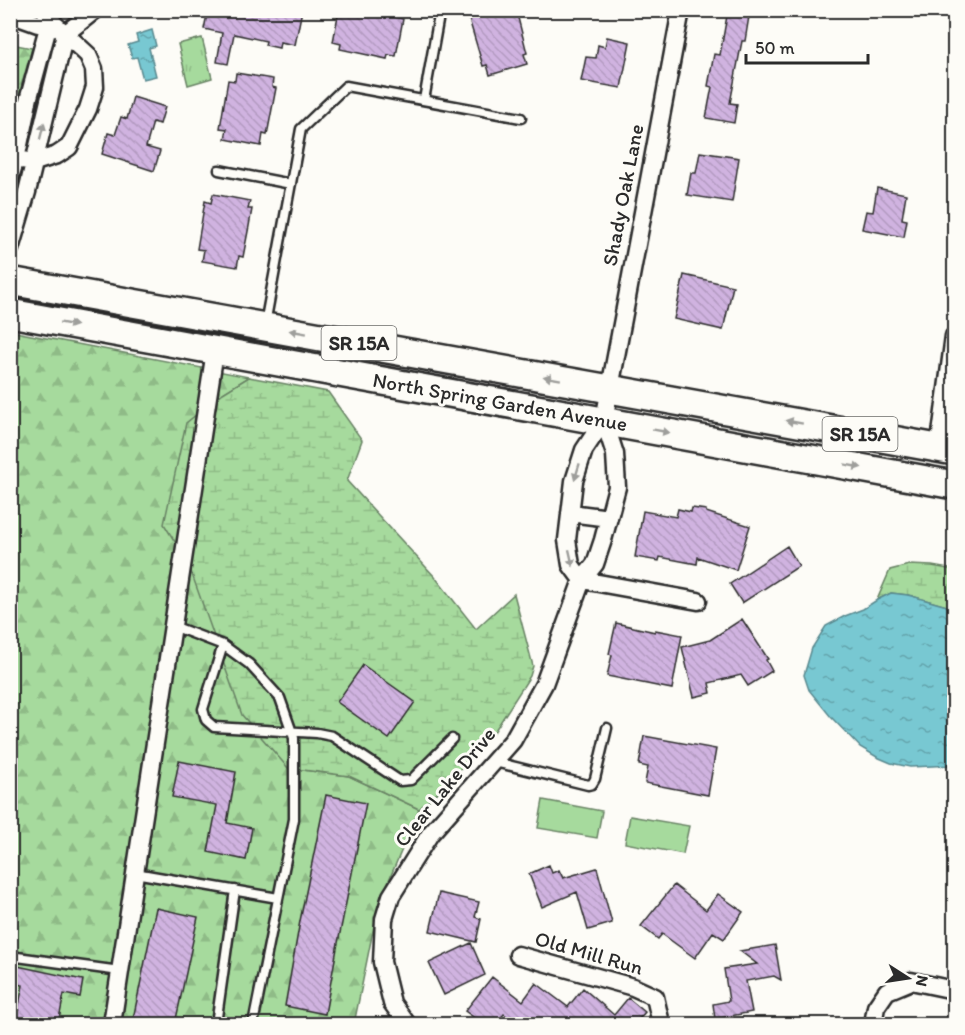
<svg xmlns="http://www.w3.org/2000/svg" width="965" height="1035" font-family="Itim,sans-serif">
	<style>
		.grass { fill: #a6da9d; stroke: #688264; stroke-width: 1.5 }
		.forest { fill: url(#forest-firs); stroke: #688264; stroke-width: 1.5 }
		.wetland { fill: url(#wetland-marsh); stroke: #688264; stroke-width: 1.5 }
		.park { fill: url(#park-tufts); stroke: #688264; stroke-width: 1.5 }
		.water { fill: url(#water-ripples); stroke: #59898f; stroke-width: 1.5 }
		.building { fill: url(#building-back-hatch); stroke: #2b2b2b; stroke-width: 1.5 }
		.lines { fill: none; stroke-linecap: round; stroke-linejoin: round }
		.service-casing { stroke: #2b2b2b; stroke-width: 13 }
		.minor-casing { stroke: #2b2b2b; stroke-width: 21 }
		.trunk-casing { stroke: #2b2b2b; stroke-width: 32 }
		.service { stroke: #fdfcf7; stroke-width: 8 }
		.minor { stroke: #fdfcf7; stroke-width: 16 }
		.trunk { stroke: #fdfcf7; stroke-width: 27 }
		.oneway { fill: #9e9e9b }
		.labels { text-anchor: middle; stroke-width: 6; stroke-linejoin: round; paint-order: stroke }
		.shield { fill: #fdfcf7; stroke: #6a6a68; stroke-width: 1.5 }
		.shield-label { font-size: 20px; font-weight: bold; fill: #2b2b2b }
		.street-label { font-size: 21px; fill: #2b2b2b; stroke: #fdfcf7 }
	</style>
	<defs>
		<pattern id="forest-firs" width="22" height="20" patternUnits="userSpaceOnUse" patternTransform="scale(1.5)"><rect width="22" height="20" fill="#a6da9d"/><path d="M5 1l3.5 6h-7zM16 11l3.5 6h-7z" fill="#8fbb87"/></pattern>
		<pattern id="wetland-marsh" width="20" height="14" patternUnits="userSpaceOnUse" patternTransform="scale(1.5)"><rect width="20" height="14" fill="#a6da9d"/><path d="M1 5h8M5 5V1M11 12h8M15 12V8" fill="none" stroke="#8fbb87"/></pattern>
		<pattern id="park-tufts" width="24" height="20" patternUnits="userSpaceOnUse" patternTransform="scale(1.5)"><rect width="24" height="20" fill="#a6da9d"/><path d="M3 7l-1-3M5 7V3M7 7l1-3M15 17l-1-3M17 17v-4M19 17l1-3" fill="none" stroke="#8fbb87"/></pattern>
		<pattern id="water-ripples" width="26" height="14" patternUnits="userSpaceOnUse" patternTransform="scale(1.5)"><rect width="26" height="14" fill="#78c8d2"/><path d="M2 4q2-2 4 0t4 0M15 11q2-2 4 0t4 0" fill="none" stroke="#63a3ab"/></pattern>
		<pattern id="building-back-hatch" width="6" height="6" patternUnits="userSpaceOnUse" patternTransform="scale(1.5)"><rect width="6" height="6" fill="#d0b3e0"/><path d="M-1 5l2 2M0 0l6 6M5-1l2 2" fill="none" stroke="#b39ac0"/></pattern>
	</defs>
	<rect width="100%" height="100%" fill="#fdfcf7"/>
	<filter id="ink" filterUnits="userSpaceOnUse"><feTurbulence type="fractalNoise" baseFrequency=".0167" numOctaves="2"/><feDisplacementMap in="SourceGraphic" scale="12" xChannelSelector="R" yChannelSelector="G"/><feConvolveMatrix kernelMatrix="1 2 1 2 8 2 1 2 1" color-interpolation-filters="sRGB"/></filter>
	<g filter="url(#ink)">
		<path class="grass" d="M543,800L602,811L597,838L538,828Z
			M630,816L689,826L683,854L625,843Z"/>
		<path class="forest" d="M11,44L32,48L19,95L11,140Z
			M10,331L249,377L223,393L188,563L288,768L349,776L419,809L378,906L354,1024H11Z"/>
		<path class="wetland" d="M249,377L328,392L362,440L347,481L435,577L476,629L514,594L533,666L530,676L494,732L443,788L419,809L349,776L288,768L242,715L188,563L164,524L186,423L223,393Z
			M909,565L932,566L954,570V608L908,595L891,593L877,600L890,570Z"/>
		<path class="park" d="M202,38L212,78L188,85L178,44Z"/>
		<path class="water" d="M152,30L156,46L149,48L156,76L143,79L137,57L132,58L128,45L138,42L136,35Z
			M891,593L908,595L954,608V765L910,767L891,763L877,757L860,747L831,717L809,690L804,675L812,648L826,626L845,616L863,609L877,600Z"/>
		<path class="building" d="M208,10H302L295,45L280,42L279,48L265,45L266,41L234,34L228,64L217,62L222,33L204,29Z
			M339,10H381L396,13L395,17L403,19L396,56L388,55L387,59L340,49L341,44L333,42Z
			M470,10H516L527,53L524,54L527,64L490,75L487,65L483,66L469,19L472,18Z
			M728,10H750L745,41H742L730,103L737,104L734,123L706,118L712,87L708,86L714,54L720,55Z
			M607,37L630,42L621,88L581,81L586,57L596,58L598,45L605,47Z
			M236,73L273,79L272,87L276,88L267,135L263,134L261,146L225,139L227,129L220,128L228,80L235,81Z
			M133,97L165,107L160,124L153,122L146,147L160,151L154,171L102,154L108,133L115,135L121,117L127,119Z
			M700,152L739,158L732,202L687,195L691,173H696Z
			M877,188L906,194L902,219L907,220L904,237L862,229L866,211L873,212Z
			M213,194L250,201L248,209H252L249,226L243,257L239,256L237,267L202,261L204,250L197,249L205,201L211,203Z
			M684,275L733,286L723,330L674,319Z
			M692,508L706,510V512L750,526L736,570L698,557L697,564L660,557L659,561L635,557L643,511L676,517L678,509L691,512Z
			M787,546L799,566L742,603L730,584Z
			M742,619L768,659L766,660L772,671L748,686L741,675L709,683L711,693L694,697L682,647L710,640Z
			M616,623L655,632V630L682,635L672,689L607,676L612,655L609,654Z
			M363,665L415,702L389,739L337,702Z
			M644,736L716,749L708,795L645,783L648,767L639,765Z
			M179,761L236,772L227,823L252,828L246,860L208,852L217,805L172,797Z
			M326,795L366,803L337,948L325,1014L285,1006L300,921Z
			M549,865L552,873L559,870L563,878L597,868L612,923L588,930L577,892L542,907L529,874Z
			M674,885L706,910L718,894L743,912L724,939L713,932L695,958L662,934L658,939L641,926Z
			M439,893L479,902L475,917L481,919L476,942L430,931Z
			M156,908L198,917L175,1024H132Z
			M471,943L485,975L444,995L429,963Z
			M775,945L781,980L774,976L746,981L752,1012L715,1019L713,1004L729,1001L724,969L757,964L740,951Z
			M13,965L83,980L80,997L64,994L58,1024H15L23,985L10,983Z
			M492,977L523,1001L536,983L568,1007L583,988L614,1015L628,998L645,1012L635,1024H517L504,1014L496,1024H483L465,1011Z"/>
		<g class="lines">
			<g class="service-casing">
				<path id="service" d="M424,100L440,10
					M219,170L291,184
					M265,324L301,129L346,86L521,118
					M173,626L223,645L249,664L280,698L294,738V819L253,1024
					M223,645L203,709L206,720L214,727L317,733L332,736L400,781L411,780L452,739
					M495,762L588,785L592,784L595,779L607,728
					M135,873L278,898
					M10,956L120,971
					M216,1024L235,890"/>
			</g>
			<g class="minor-casing">
				<path id="minor" d="M10,14L38,24L50,20
					M16,159L35,162L57,155L69,147L88,109L95,87L94,69L88,55L50,20L45,10
					M10,177L16,159L29,97L50,20L53,12
					M10,249L27,192L65,34L95,10
					M939,449L954,336
					M570,513L609,518
					M582,580L571,565L567,540L574,481L584,450L604,420L681,10
					M582,580L698,601
					M518,955L633,987L655,997L660,1019L659,1024
					M112,1024L215,351
					M407,1024L392,1003L382,962L384,919L391,896L430,834L513,740L544,684L582,580L595,564L603,540L617,487L615,454L604,420
					M873,1024L876,1007L887,991L911,981L954,990"/>
			</g>
			<g class="trunk-casing">
				<path id="trunk" d="M10,281L954,451
					M10,313L954,485"/>
			</g>
			<use href="#service" class="service"/>
			<use href="#minor" class="minor"/>
			<use href="#trunk" class="trunk"/>
		</g>
		<defs><path id="oneway-solid" d="M-6-.8H1V-3.2L6.5 0L1 3.2V.8H-6Z" transform="scale(1.5)"/></defs>
		<g class="oneway">
			<use href="#oneway-solid" transform="translate(42 131) rotate(-76)"/>
			<use href="#oneway-solid" transform="translate(68 324) rotate(10)"/>
			<use href="#oneway-solid" transform="translate(298 332) rotate(-170)"/>
			<use href="#oneway-solid" transform="translate(552 378) rotate(-170)"/>
			<use href="#oneway-solid" transform="translate(794 422) rotate(-170)"/>
			<use href="#oneway-solid" transform="translate(661 431) rotate(10)"/>
			<use href="#oneway-solid" transform="translate(853 466) rotate(10)"/>
			<use href="#oneway-solid" transform="translate(577 472) rotate(107)"/>
			<use href="#oneway-solid" transform="translate(571 558) rotate(77)"/>
		</g>
	</g>
	<g class="labels">
		<g class="shield">
			<rect x="321.5" y="326" width="75" height="34" rx="4.5"/>
			<rect x="822.5" y="417" width="75" height="34" rx="4.5"/>
		</g>
		<g class="shield-label">
			<text x="359" y="350">SR 15A</text>
			<text x="860" y="441">SR 15A</text>
		</g>
		<g class="street-label">
			<text transform="translate(623 195) rotate(-79)" y="7">Shady Oak Lane</text>
			<text transform="translate(500 402) rotate(10)" y="7">North Spring Garden Avenue</text>
			<text transform="translate(445 787) rotate(-51)" y="7">Clear Lake Drive</text>
			<text transform="translate(589 953) rotate(16)" y="7">Old Mill Run</text>
		</g>
	</g>
	<rect width="965" height="1035" fill="none" stroke="#fdfcf7" stroke-width="36"/>
	<rect x="18" y="18" width="929" height="999" fill="none" stroke="#2b2b2b" stroke-width="2" filter="url(#ink)"/>
	<g transform="translate(908 978) rotate(102)" stroke="#fdfcf7" stroke-width="4.5" paint-order="stroke">
	<path d="M0-4.5L10 22L0 15L-10 22Z" fill="#2b2b2b"/>
	<text y="-9" font-size="16" font-weight="bold" text-anchor="middle" fill="#2b2b2b">N</text>
	</g>
	<path d="M746 54v9h122v-9" fill="none" stroke="#2b2b2b" stroke-width="3"/>
	<text x="755" y="54" font-size="18" fill="#2b2b2b" stroke="#fdfcf7" stroke-width="4.5" paint-order="stroke">50 m</text>
</svg>
